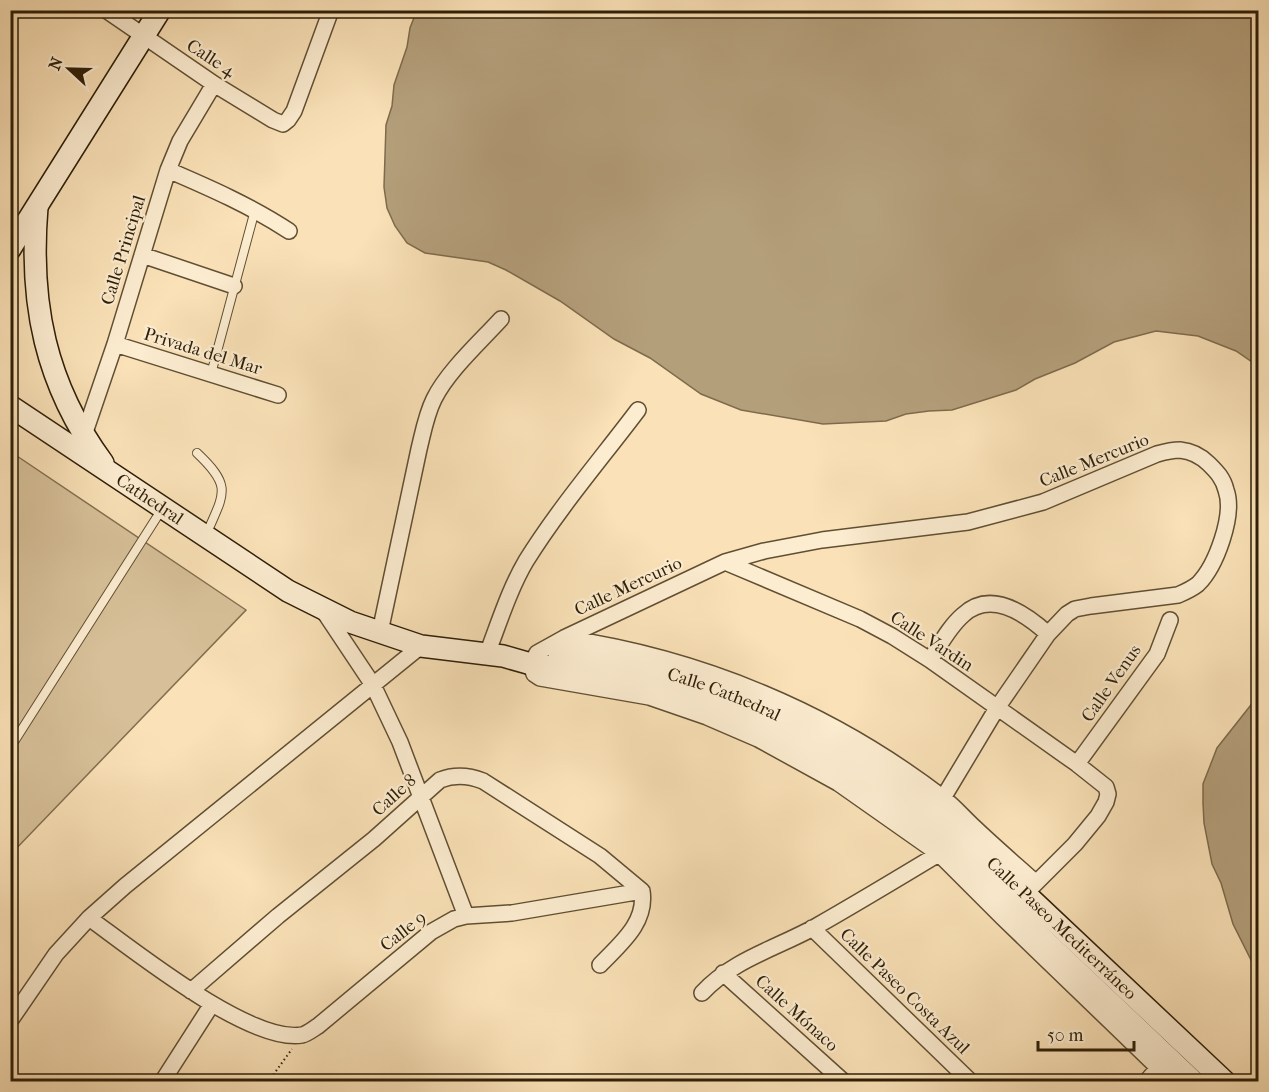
<svg xmlns="http://www.w3.org/2000/svg" width="1269" height="1092" font-family="'IM FELL French Canon',serif">
	<style>
		.green { fill: #d7c099; stroke: #826f50; stroke-width: 1.5 }
		.water { fill: #b49f7b; stroke: #7e6b4d; stroke-width: 1.5 }
		.lines { fill: none; stroke-linecap: round; stroke-linejoin: round }
		.lane-casing { stroke: #604f33; stroke-width: 10 }
		.street-casing { stroke: #604f33; stroke-width: 18 }
		.secondary-casing { stroke: #2d1e07; stroke-width: 24 }
		.path { stroke: #2d1e07; stroke-width: 2; stroke-dasharray: 1.5 3; stroke-linecap: butt }
		.lane { stroke: #fcecd0; stroke-width: 8 }
		.street { stroke: #fcecd0; stroke-width: 15 }
		.secondary { stroke: #fcecd0; stroke-width: 21 }
		.labels { text-anchor: middle; stroke-width: 4.5; stroke-linejoin: round; paint-order: stroke }
		.street-label { font-size: 18px; fill: #2d1e07; stroke: #fcecd0 }
	</style>
	<rect width="100%" height="100%" fill="#fae1b7"/>
	<filter id="stains"><feTurbulence type="fractalNoise" baseFrequency=".00333" numOctaves="4"/><feColorMatrix values="0 0 0 0 .2 0 0 0 0 .09 0 0 0 0 .02 0 0 0 .5 -.17"/></filter>
	<radialGradient id="worn" r=".72"><stop offset=".6" stop-color="#630" stop-opacity="0"/><stop offset="1" stop-color="#630" stop-opacity=".3"/></radialGradient>
	<path class="green" d="M11,452L246,610L11,854Z"/>
	<path class="water" d="M417,10L1258,11V366L1236,351L1198,336L1156,331L1114,342L1075,363L1035,379L1016,390L952,410L929,411L906,414L886,421L823,424L741,410L701,394L650,358L614,339L560,301L506,270L488,262L425,253L407,243L395,226L387,208L384,187L386,125L392,106L394,85L407,47L410,28Z
		M1258,696V974L1233,924L1221,883L1212,864L1204,823L1203,803V784L1217,748Z"/>
	<g class="lines">
		<g class="lane-casing">
			<path id="lane" d="M211,374L255,210
				M197,453C233,487 224,493 206,535
				M10,748L162,509"/>
		</g>
		<g class="street-casing">
			<path id="street" d="M106,10L214,84L273,120L283,124L288,120L294,111L331,10
				M10,15L14,10
				M168,170C210,188 251,206 289,231
				M142,255L234,286
				M115,344L278,395
				M84,435L115,344L168,170L180,141L214,84
				M725,562L860,619L892,636L930,660L1077,764L1106,787L1108,794L1106,802L1098,816L1075,844L1025,894
				M323,610L373,685L400,742L466,916
				M380,632L419,449C423,433 426,415 434,399C448,371 479,343 501,319
				M564,638C701,658 831,712 942,797C954,806 964,818 975,828C995,847 1016,865 1036,883
				M487,654C499,623 509,590 526,561C559,508 601,459 638,410
				M930,660C940,645 949,627 963,615C991,589 1026,614 1048,634
				M1077,764L1157,654L1170,620
				M943,798L997,708L1048,634L1067,614L1075,609L1091,606L1178,595C1185,592 1192,589 1198,584C1216,566 1235,515 1226,490C1223,478 1217,472 1209,464C1201,456 1191,451 1180,450C1173,450 1164,452 1157,454L1043,502L968,522L822,540L764,551L725,562L564,638L537,653L531,664L534,674L540,678L649,697L707,717L758,739L838,783L939,854L1002,917L1173,1082
				M89,918C132,949 250,1044 302,1035C307,1034 313,1029 318,1026L431,932L454,919L466,916L512,913L642,891
				M812,928L971,1082
				M600,965C620,944 647,923 642,891
				M723,973L844,1082
				M191,991L278,916L374,839L440,780C455,774 468,775 483,781L600,856L642,891
				M702,993C732,960 777,948 815,927C859,902 902,876 945,850
				M10,1021L56,954L89,918L125,886L421,646
				M162,1082L212,1004
				M1146,1082L1158,1068"/>
		</g>
		<g class="secondary-casing">
			<g id="secondary">
				<path d="M37,207C29,303 45,384 103,463"/>
				<path d="M10,249L160,10"/>
				<path id="s1" d="M10,406L288,591L350,622L421,646L503,656L531,664L623,678L680,693L740,715L803,744L848,770L935,832L994,887L1040,936L1194,1082"/>
				<path id="s2" d="M559,655L627,661L700,683L750,702L809,730L880,770L965,837L1225,1082"/>
			</g>
		</g>
		<path class="path" d="M268,1082L292,1049"/>
		<use href="#lane" class="lane"/>
		<use href="#street" class="street"/>
		<use href="#secondary" class="secondary"/>
	</g>
	<g class="labels">
		<g class="street-label">
			<text transform="translate(211 58) rotate(33)" y="6">Calle 4</text>
			<text transform="translate(123 250) rotate(-73)" y="6">Calle Principal</text>
			<text transform="translate(203 351) rotate(17)" y="6">Privada del Mar</text>
			<text transform="translate(1094 460) rotate(-22)" y="6">Calle Mercurio</text>
			<text dy="6" stroke="none"><textPath href="#s1" startOffset="168">Cathedral</textPath></text>
			<text transform="translate(628 586) rotate(-25)" y="6">Calle Mercurio</text>
			<text transform="translate(932 641) rotate(33)" y="6">Calle Vardin</text>
			<text transform="translate(1111 683) rotate(-55)" y="6">Calle Venus</text>
			<text dy="6" stroke="none"><textPath href="#s2" startOffset="171">Calle Cathedral</textPath></text>
			<text transform="translate(394 795) rotate(-42)" y="6">Calle 8</text>
			<text dy="6" stroke="none"><textPath href="#s2" startOffset="586">Calle Paseo Mediterráneo</textPath></text>
			<text transform="translate(403 931) rotate(-38)" y="6">Calle 9</text>
			<text transform="translate(905 991) rotate(44)" y="6">Calle Paseo Costa Azul</text>
			<text transform="translate(797 1013) rotate(42)" y="6">Calle Mónaco</text>
		</g>
	</g>
	<rect width="1269" height="1092" fill="none" stroke="#fae1b7" stroke-width="36"/>
	<rect x="12" y="12" width="1245" height="1068" fill="none" stroke="#2d1e07" stroke-width="3"/>
	<rect x="18" y="18" width="1233" height="1056" fill="none" stroke="#2d1e07" stroke-width="1.5"/>
	<g transform="translate(69 69) rotate(292)" stroke="#fcecd0" stroke-width="4.5" paint-order="stroke">
	<path d="M0-4.5L10 22L0 15L-10 22Z" fill="#2d1e07"/>
	<text y="-9" font-size="16" font-weight="bold" text-anchor="middle" fill="#2d1e07">N</text>
	</g>
	<path d="M1038 1041v9h96v-9" fill="none" stroke="#2d1e07" stroke-width="3"/>
	<text x="1047" y="1041" font-size="18" fill="#2d1e07" stroke="#fcecd0" stroke-width="4.5" paint-order="stroke">50 m</text>
	<rect width="100%" height="100%" filter="url(#stains)"/>
	<rect width="100%" height="100%" fill="url(#worn)"/>
</svg>
